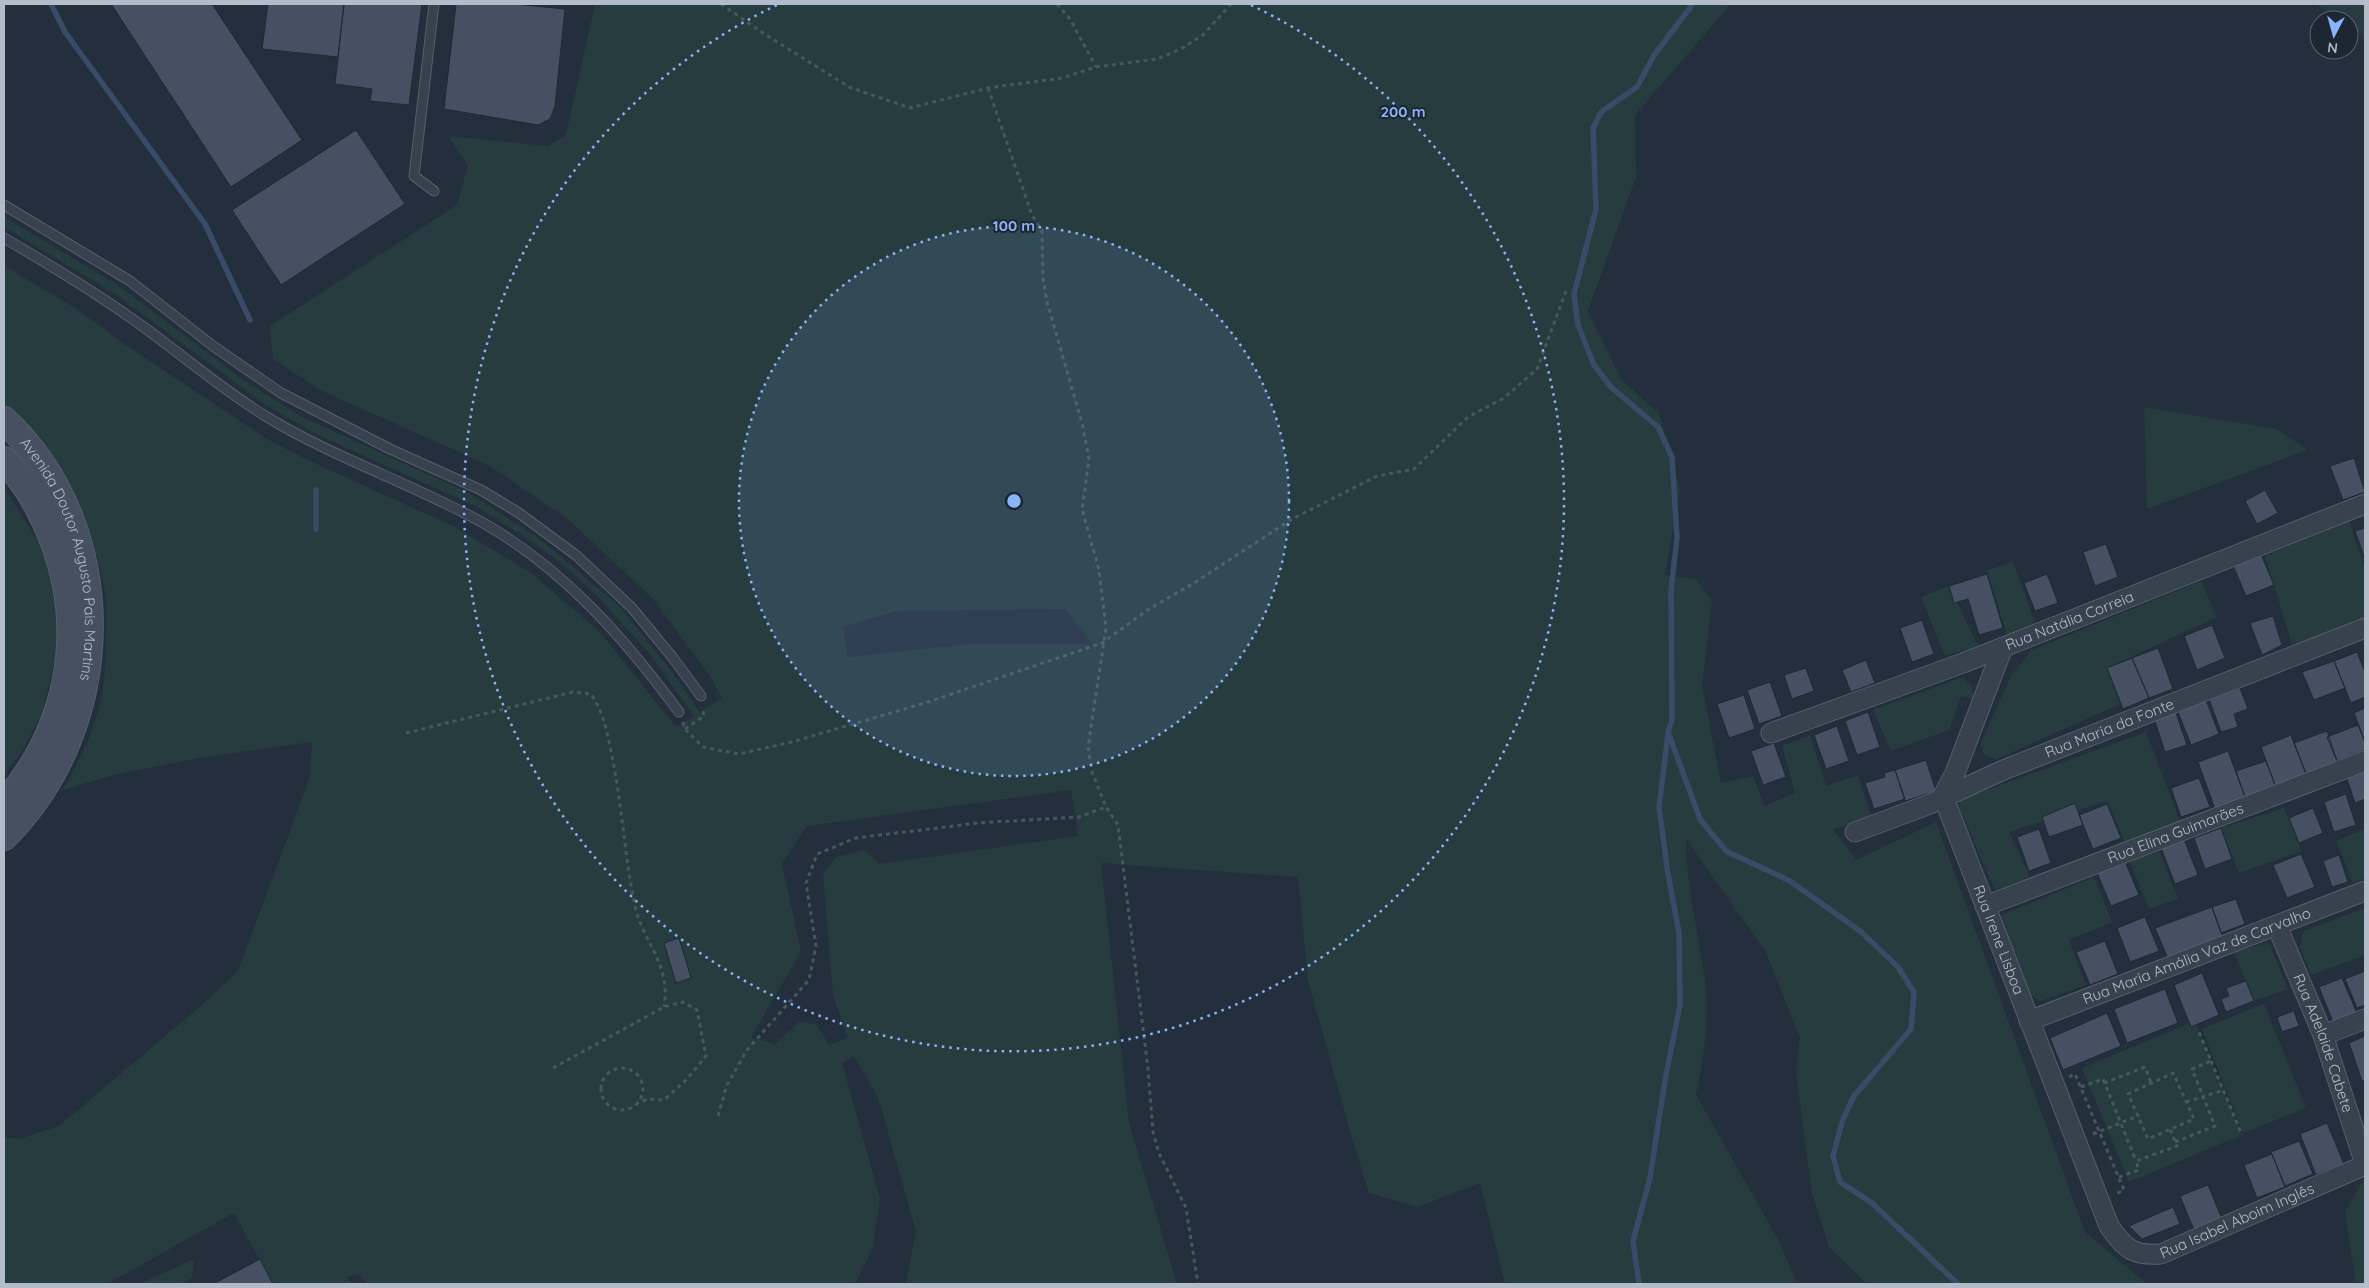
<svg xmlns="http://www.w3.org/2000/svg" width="2369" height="1288" font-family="Quicksand,sans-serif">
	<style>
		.green { fill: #263c3f; fill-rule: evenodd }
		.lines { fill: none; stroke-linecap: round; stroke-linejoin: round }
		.stream { stroke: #394c67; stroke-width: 5.5 }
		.building { fill: #455162; stroke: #1f2835 }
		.lane-casing { stroke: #565f6c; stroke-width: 11 }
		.street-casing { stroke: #565f6c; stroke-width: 21 }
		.secondary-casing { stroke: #565f6c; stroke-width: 28 }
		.path { stroke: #44595c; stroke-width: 3; stroke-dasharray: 4 4; stroke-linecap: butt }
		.lane { stroke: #38414e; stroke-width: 9 }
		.street { stroke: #38414e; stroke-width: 19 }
		.secondary { stroke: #465061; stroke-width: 26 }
		.ring { fill: none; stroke: #8ab4f8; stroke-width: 2.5; stroke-dasharray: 2.5 5 }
		.labels { text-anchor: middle; stroke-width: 4; stroke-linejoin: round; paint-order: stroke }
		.street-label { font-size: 15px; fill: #b4bcc9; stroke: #1d2633 }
		.centre { fill: #8ab4f8; stroke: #1d2633; stroke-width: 2.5 }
		.ring-label { font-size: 15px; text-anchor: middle; font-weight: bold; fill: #8ab4f8; stroke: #1d2633; stroke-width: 4; stroke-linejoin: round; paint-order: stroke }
	</style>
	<rect width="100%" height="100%" fill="#242f3e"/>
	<path class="green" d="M595,4H1731L1635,115L1636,177L1588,311L1621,379L1659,414L1680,489L1665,575L1696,579L1712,600L1702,686L1721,783L1753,776L1764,806L1795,793L1782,746L1810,735L1826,786L1858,775L1872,818L1833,829L1856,860L1936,822L2085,1232L2147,1284H1867L1829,1247L1812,1193L1796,1075L1800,1038L1766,952L1686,839C1686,886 1699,935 1705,982C1709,1021 1704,1058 1696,1095L1780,1243L1797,1284H1505L1480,1183L1418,1207L1369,1193L1352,1138L1308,980L1298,877L1101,863L1129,1123L1177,1284H906L916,1231L878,1097L854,1056L842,1063L880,1199L873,1247L855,1284H368L358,1274L347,1277L351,1284H273L234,1213L107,1284H4V1137L19,1139L59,1126L203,1004L238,971L310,777L312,742L205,757L117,774L63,790C75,768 87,746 95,721C105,694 105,667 106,639C106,624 108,608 105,593C94,520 57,457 4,406V266L72,306L130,348L269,440L308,460L455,527L531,573L600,632L676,727L694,716L649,653L599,598L559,561L519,533L475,506L316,434L266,405L115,294L4,227V217L116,284L248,383L302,417L469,493L541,540L620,607L675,676L700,712L722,698L710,676L654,600L569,520L490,466L320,390L273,359L270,326L457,205L468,165L448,136L548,146L566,135ZM1066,609L1092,644H971L848,657L843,627L896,611ZM1071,790L1078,836L880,864L864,850L836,857L823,875L833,995L848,1038L829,1045L816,1024L799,1022L775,1044L751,1037L801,952L782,864L807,826Z
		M2315,4H2365V41L2357,29L2349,24V20H2342Z
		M2144,407L2277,429L2308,450L2147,509Z
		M4,488L49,558L59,643L42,714L23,750L4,775Z
		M2349,521L2365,569V620L2293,647L2265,556Z
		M2013,561L2036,626L2007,635L1987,571Z
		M2201,581L2217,617L2107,668L2120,704L1995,760L1983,753L1981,746L1983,738L2012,674L2032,650Z
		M1949,586L1978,646L1945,656L1921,597Z
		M1960,678H1964L1973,688V699L1961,696L1949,730L1891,751L1873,710Z
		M2146,732L2181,824L2126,844L2107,801L2009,832L2030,877L1995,890L1958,806L1962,799Z
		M2284,808L2302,851L2239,873L2221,828Z
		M2365,829V878L2353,883L2336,841Z
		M2159,850L2178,899L2149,909L2130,862Z
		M2094,877L2112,922L2069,940L2086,985L2041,1001L2030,995L2000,925L2002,915Z
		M2365,908V955L2311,975L2300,947L2303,931Z
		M2265,943L2270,945L2288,989L2254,1001L2234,952Z
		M2264,1004L2306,1108L2243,1133L2202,1029Z
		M2195,1021L2242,1135L2129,1182L2082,1068Z
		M2365,1182V1284H2356L2345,1212L2361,1184Z
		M194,1259L192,1278L182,1284H139Z"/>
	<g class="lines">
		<path class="stream" d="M51,4L65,32L205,224L250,320
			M1693,4L1654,55L1637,87L1601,112L1593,128L1596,209L1574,294L1578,325L1594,365L1611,387L1658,427L1672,457L1677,538L1671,590L1672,720L1668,732L1700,819L1726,851L1790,881L1860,931L1898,967L1914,992L1911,1029L1854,1096L1843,1119L1833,1156L1840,1182L1872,1203L1958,1284
			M316,490V529
			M1639,1284L1633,1241L1650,1178L1665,1080L1680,1005L1679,933L1668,874L1659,807L1668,734"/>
	</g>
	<path class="building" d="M111,4H212L302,140L231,187Z
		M268,4H344L338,57L262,49Z
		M344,4H422L409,105L370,101L372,89L335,84Z
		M456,4H514L565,9L555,106L550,119L538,125L444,109Z
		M356,130L405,204L281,285L232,210Z
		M2354,458L2365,492L2343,500L2330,466Z
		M2265,490L2278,513L2257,524L2245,501Z
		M2365,528V559L2355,531Z
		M2106,544L2118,577L2095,586L2083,552Z
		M2260,552L2274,585L2246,596L2232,563Z
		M1987,574L2003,628L1979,635L1968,599L1954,603L1949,586Z
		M2047,574L2058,603L2035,611L2024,583Z
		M2273,616L2282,645L2262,655L2250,623Z
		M1922,620L1934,654L1912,662L1900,628Z
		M2212,625L2225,658L2197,670L2184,636Z
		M2158,648L2173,689L2149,698L2132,658Z
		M2357,652L2365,672V697L2351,703L2334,661Z
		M2132,658L2149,698L2123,709L2107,668Z
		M1866,660L1875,683L1851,692L1842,670Z
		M2334,661L2345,688L2314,700L2302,672Z
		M1806,668L1814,691L1792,699L1784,675Z
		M1770,682L1782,716L1759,724L1747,690Z
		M2240,688L2248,709L2234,714L2238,727L2221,732L2209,699Z
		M1744,695L1755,729L1729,738L1717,704Z
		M2206,700L2219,734L2191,745L2178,712Z
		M2365,708V742L2354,713Z
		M2175,710L2187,745L2165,752L2154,718Z
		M1868,712L1880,747L1857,755L1845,721Z
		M2358,725L2365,742V750L2337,761L2327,737Z
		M1837,726L1849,761L1826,769L1814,735Z
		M2327,731L2337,761L2306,774L2294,743Z
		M2291,735L2306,774L2275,785L2261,747Z
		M1774,743L1786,777L1763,785L1751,751Z
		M2228,751L2245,797L2215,809L2198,762Z
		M1926,760L1936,791L1905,801L1895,770Z
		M2266,761L2275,785L2245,797L2236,771Z
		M1895,770L1905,799L1874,809L1865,783L1885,777L1884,773Z
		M2365,770V799L2355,803L2346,776Z
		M2199,778L2210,807L2181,817L2171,788Z
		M2346,794L2356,825L2334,832L2324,802Z
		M2075,803L2083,825L2049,837L2042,817Z
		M2107,804L2121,838L2093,849L2079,815Z
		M2313,808L2323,833L2299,843L2289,818Z
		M2221,828L2232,859L2205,869L2194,838Z
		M2039,829L2051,863L2029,871L2017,837Z
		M2184,839L2198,875L2175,884L2161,848Z
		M2301,854L2315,887L2287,898L2273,865Z
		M2339,855L2348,882L2332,887L2323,861Z
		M2125,861L2139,895L2111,906L2097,873Z
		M2236,899L2245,924L2221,933L2212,907Z
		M2212,907L2224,940L2169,961L2155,928Z
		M2145,917L2159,951L2130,962L2117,928Z
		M679,938L691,978L676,983L664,943Z
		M2105,941L2118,974L2090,985L2076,952Z
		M2365,971V1005L2357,1008L2345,979Z
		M2202,973L2219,1015L2191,1027L2174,985Z
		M2342,978L2357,1013L2333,1022L2319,987Z
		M2246,981L2254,1001L2226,1012L2221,999L2229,996L2226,988Z
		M2165,989L2178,1023L2127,1043L2114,1009Z
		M2294,1011L2299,1026L2282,1032L2277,1017Z
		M2107,1013L2121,1046L2063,1070L2050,1038Z
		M2365,1036V1080L2362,1081L2349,1043Z
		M2327,1123L2344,1164L2316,1175L2300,1134Z
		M2299,1141L2313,1174L2285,1186L2271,1152Z
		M2272,1154L2285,1187L2257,1198L2244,1165Z
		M2208,1185L2222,1219L2194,1230L2180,1196Z
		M2173,1207L2180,1224L2142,1239L2129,1226Z
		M260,1259L273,1284H216L215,1283Z"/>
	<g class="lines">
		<g class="lane-casing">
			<path id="lane" d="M434,4L414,176L434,191
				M4,205L130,281L213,346L281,393L390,449L481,490L519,513L577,556L632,608L673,658L701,696
				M4,238C52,266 100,295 145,328C186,358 224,391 267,417C336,459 414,484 485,524C565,570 625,639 679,712"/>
		</g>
		<g class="street-casing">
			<g id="street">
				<path id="s1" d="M2003,647L1955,773L1943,796L2109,1226C2125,1249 2133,1256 2161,1254L2365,1165"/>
				<path id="s2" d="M1771,733L1963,663L2365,504"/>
				<path id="s3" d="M1855,832L1930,804L2001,771L2365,628"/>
				<path id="s4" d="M1985,906L2365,761"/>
				<path id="s5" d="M2277,926L2323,1035L2365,1164"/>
				<path id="s6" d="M2029,1021L2365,891"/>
				<path d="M2323,1035L2365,1019"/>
			</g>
		</g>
		<g class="secondary-casing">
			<g id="secondary">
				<path id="s7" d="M4,420C121,530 116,726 4,837"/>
				<path d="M4,460C29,485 44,515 56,548C87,638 67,732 4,804"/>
			</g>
		</g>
		<path class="path" d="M721,4L763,33L849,87L910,108L988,88L1062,78L1096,67L1157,59L1181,49L1203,35L1231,4
			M1057,4L1070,19L1096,67
			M988,88L1032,215L1042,231L1043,279L1047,302L1082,423L1089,459L1082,509L1099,570L1106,628L1088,747L1092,772L1106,807L1118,825L1148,1069L1153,1132L1159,1153L1186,1208L1198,1284
			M683,722L685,729L703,747L739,754L792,742L928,702L1102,643L1149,609L1194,583L1292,519L1377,476L1414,469L1468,417L1504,398L1537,369L1566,291
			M685,729L704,716L702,707
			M406,733L573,692L591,694C603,712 606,727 610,747C622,800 624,854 635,906C643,943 671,963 664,1007
			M2211,1061L2242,1135
			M553,1068L664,1007L683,1002L697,1010L706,1056L687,1079L664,1100L648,1099L638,1103
			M601 1089a21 21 0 1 1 42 0a21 21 0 1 1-42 0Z
			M2069,1077L2075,1074L2124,1190L2116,1194
			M2104,1083L2145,1067L2151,1083
			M2081,1087L2103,1079L2136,1161
			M2186,1102L2224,1090
			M718,1116L727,1085L747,1050L809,980L816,946L806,883L817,854L856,838L978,823L1079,817L1106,807
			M2093,1134L2138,1116L2128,1094L2173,1073L2194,1119L2148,1139L2138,1116
			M2175,1142L2215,1126L2192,1069L2211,1061L2199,1032
			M2119,1177L2139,1170L2136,1161L2177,1146L2170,1129"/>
		<use href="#lane" class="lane"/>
		<use href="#street" class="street"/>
		<use href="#secondary" class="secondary"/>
	</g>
	<circle cx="1014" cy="501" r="275" fill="#8ab4f8" fill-opacity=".12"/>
	<g class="ring">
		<circle cx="1014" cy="501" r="275"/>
		<path d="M1251 5A550 550 0 1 1 777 5"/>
	</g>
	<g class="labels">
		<g class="street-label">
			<text dy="5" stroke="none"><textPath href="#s7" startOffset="156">Avenida Doutor Augusto Pais Martins</textPath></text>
			<text dy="5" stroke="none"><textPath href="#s2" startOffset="319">Rua Natália Correia</textPath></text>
			<text dy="5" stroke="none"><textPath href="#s3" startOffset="275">Rua Maria da Fonte</textPath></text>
			<text dy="5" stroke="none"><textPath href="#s4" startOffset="204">Rua Elina Guimarães</textPath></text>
			<text dy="5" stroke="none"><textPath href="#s1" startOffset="315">Rua Irene Lisboa</textPath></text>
			<text dy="5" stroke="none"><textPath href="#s6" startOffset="180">Rua Maria Amália Vaz de Carvalho</textPath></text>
			<text dy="5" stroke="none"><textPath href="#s5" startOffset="126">Rua Adelaide Cabete</textPath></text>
			<text dy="5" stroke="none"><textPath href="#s1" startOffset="768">Rua Isabel Aboim Inglês</textPath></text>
		</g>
	</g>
	<circle cx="1014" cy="501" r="8" class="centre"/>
	<g class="ring-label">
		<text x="1403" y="117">200 m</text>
		<text x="1014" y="231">100 m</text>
	</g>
	<rect width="2369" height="1288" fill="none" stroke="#b4bcc9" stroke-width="10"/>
	<g transform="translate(2334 35) rotate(186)"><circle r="24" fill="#1d2633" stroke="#59626f"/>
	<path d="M0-4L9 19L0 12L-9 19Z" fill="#8ab4f8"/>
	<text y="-8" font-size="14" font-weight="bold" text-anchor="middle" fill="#b4bcc9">N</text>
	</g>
</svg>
